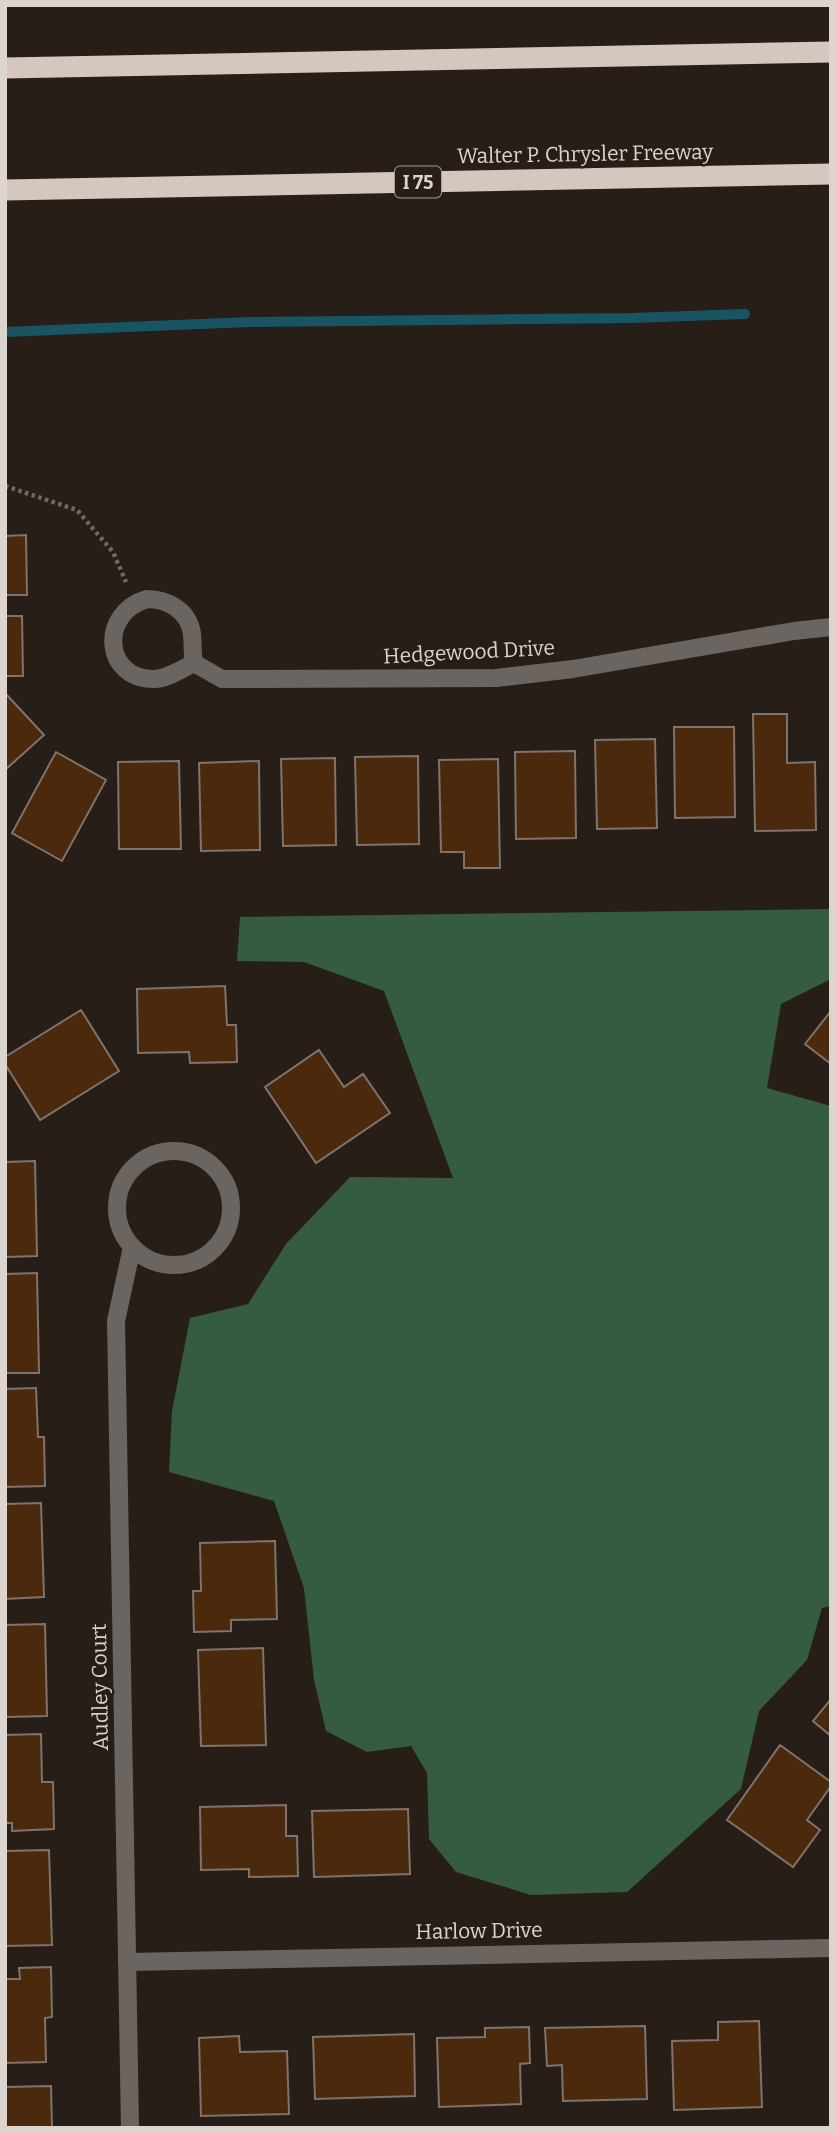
<svg xmlns="http://www.w3.org/2000/svg" width="836" height="2133" font-family="Bitter,serif">
	<style>
		.forest { fill: #355c40 }
		.lines { fill: none; stroke-linecap: round; stroke-linejoin: round }
		.stream { stroke: #185462; stroke-width: 10 }
		.building { fill: #4a290c; stroke: #7f736b; stroke-width: 2 }
		.path { stroke: #706862; stroke-width: 4.5; stroke-dasharray: 3.5 3.5; stroke-linecap: butt }
		.minor { stroke: #6b6562; stroke-width: 18 }
		.highway { stroke: #d6c6c0; stroke-width: 21 }
		.labels { text-anchor: middle; stroke-width: 5; stroke-linejoin: round; paint-order: stroke }
		.shield { fill: #271e17; stroke: #a59d98; stroke-width: 2 }
		.shield-label { font-size: 19px; font-weight: bold; fill: #dbd4cf }
		.street-label { font-size: 21px; fill: #dbd4cf; stroke: #271e17 }
	</style>
	<rect width="100%" height="100%" fill="#271e17"/>
	<path class="forest" d="M831,909V979L781,1004L767,1088L831,1106V1606L822,1608L807,1660L759,1711L741,1789L627,1892L531,1895L456,1872L429,1839L427,1773L411,1746L367,1752L326,1731L314,1680L304,1588L274,1501L169,1472L172,1411L190,1318L248,1304L286,1244L350,1177L453,1178L384,991L304,962L237,961L240,917Z"/>
	<g class="lines">
		<path class="stream" d="M5,332L249,322L631,318L745,314"/>
	</g>
	<path class="building" d="M26,535L27,595H5V536Z
		M5,616H22L23,676H5Z
		M5,693L44,735L5,770Z
		M753,714H787V763L815,762L816,830L755,831Z
		M674,727H734L735,817L675,818Z
		M655,739L657,828L597,829L595,740Z
		M575,751L576,838L516,839L515,752Z
		M56,752L106,780L62,861L12,833Z
		M418,756L419,844L357,845L355,757Z
		M335,758L336,845L283,846L281,759Z
		M498,759L500,868H464V852H441L439,760Z
		M179,761L181,849H119L118,762Z
		M259,761L260,850L201,851L199,763Z
		M225,986L227,1025H236L237,1062L190,1063L189,1052L138,1053L137,989Z
		M81,1010L119,1071L40,1120L5,1064V1057Z
		M831,1011V1064L805,1044Z
		M319,1050L344,1087L363,1074L390,1113L316,1163L265,1087Z
		M35,1161L37,1256L5,1257V1162Z
		M37,1273L39,1373H5V1274Z
		M36,1388L38,1437H44L45,1486L5,1487V1389Z
		M41,1503L44,1597L5,1599V1504Z
		M275,1541L277,1619L231,1620V1631L194,1632L193,1591H201L200,1543Z
		M45,1624L47,1716L5,1717V1625Z
		M263,1648L266,1745L201,1746L198,1650Z
		M831,1699V1736L813,1721Z
		M41,1734L42,1782H53L54,1829L12,1831V1823H5V1735Z
		M780,1745L831,1782V1786L807,1820L820,1830L793,1867L727,1820Z
		M286,1805V1836H297L298,1876L249,1877V1869L201,1870L200,1807Z
		M408,1809L410,1874L314,1877L312,1811Z
		M49,1850L52,1945L5,1946V1851Z
		M51,1967L52,2017L45,2018L46,2062L5,2063V1979H20L19,1968Z
		M759,2021L762,2107L674,2110L672,2041L718,2040V2022Z
		M645,2026L647,2099L563,2101L562,2065L547,2066L545,2028Z
		M529,2027L530,2063L520,2064L521,2104L439,2107L437,2038L485,2037V2028Z
		M414,2034L415,2096L315,2099L313,2037Z
		M239,2036L240,2052L287,2051L289,2114L201,2116L199,2038Z
		M51,2086L52,2128H5V2087Z"/>
	<g class="lines">
		<path class="path" d="M5,486L77,510L113,552L126,582"/>
		<path class="minor" d="M147,599C168,599 189,611 192,634C193,644 192,653 194,663C182,669 167,679 154,679C103,679 99,613 147,599Z
			M194,663L222,679L496,678L573,669L794,631L831,627
			M117 1208a57 57 0 1 1 114 0a57 57 0 1 1-114 0Z
			M128,1962L831,1948
			M130,2128L116,1321L132,1247"/>
		<path class="highway" d="M5,68L831,52
			M5,190L831,174"/>
	</g>
	<g class="labels">
		<rect class="shield" x="395" y="166.5" width="46" height="31" rx="5"/>
		<g class="shield-label">
			<text x="418" y="189">I 75</text>
		</g>
		<g class="street-label">
			<text transform="translate(585 154) rotate(-1)" y="7">Walter P. Chrysler Freeway</text>
			<text transform="translate(469 652) rotate(-3)" y="7">Hedgewood Drive</text>
			<text transform="translate(100 1687) rotate(-91)" y="7">Audley Court</text>
			<text transform="translate(479 1931) rotate(-1)" y="7">Harlow Drive</text>
		</g>
	</g>
	<rect width="836" height="2133" fill="none" stroke="#dbd4cf" stroke-width="14"/>
</svg>
